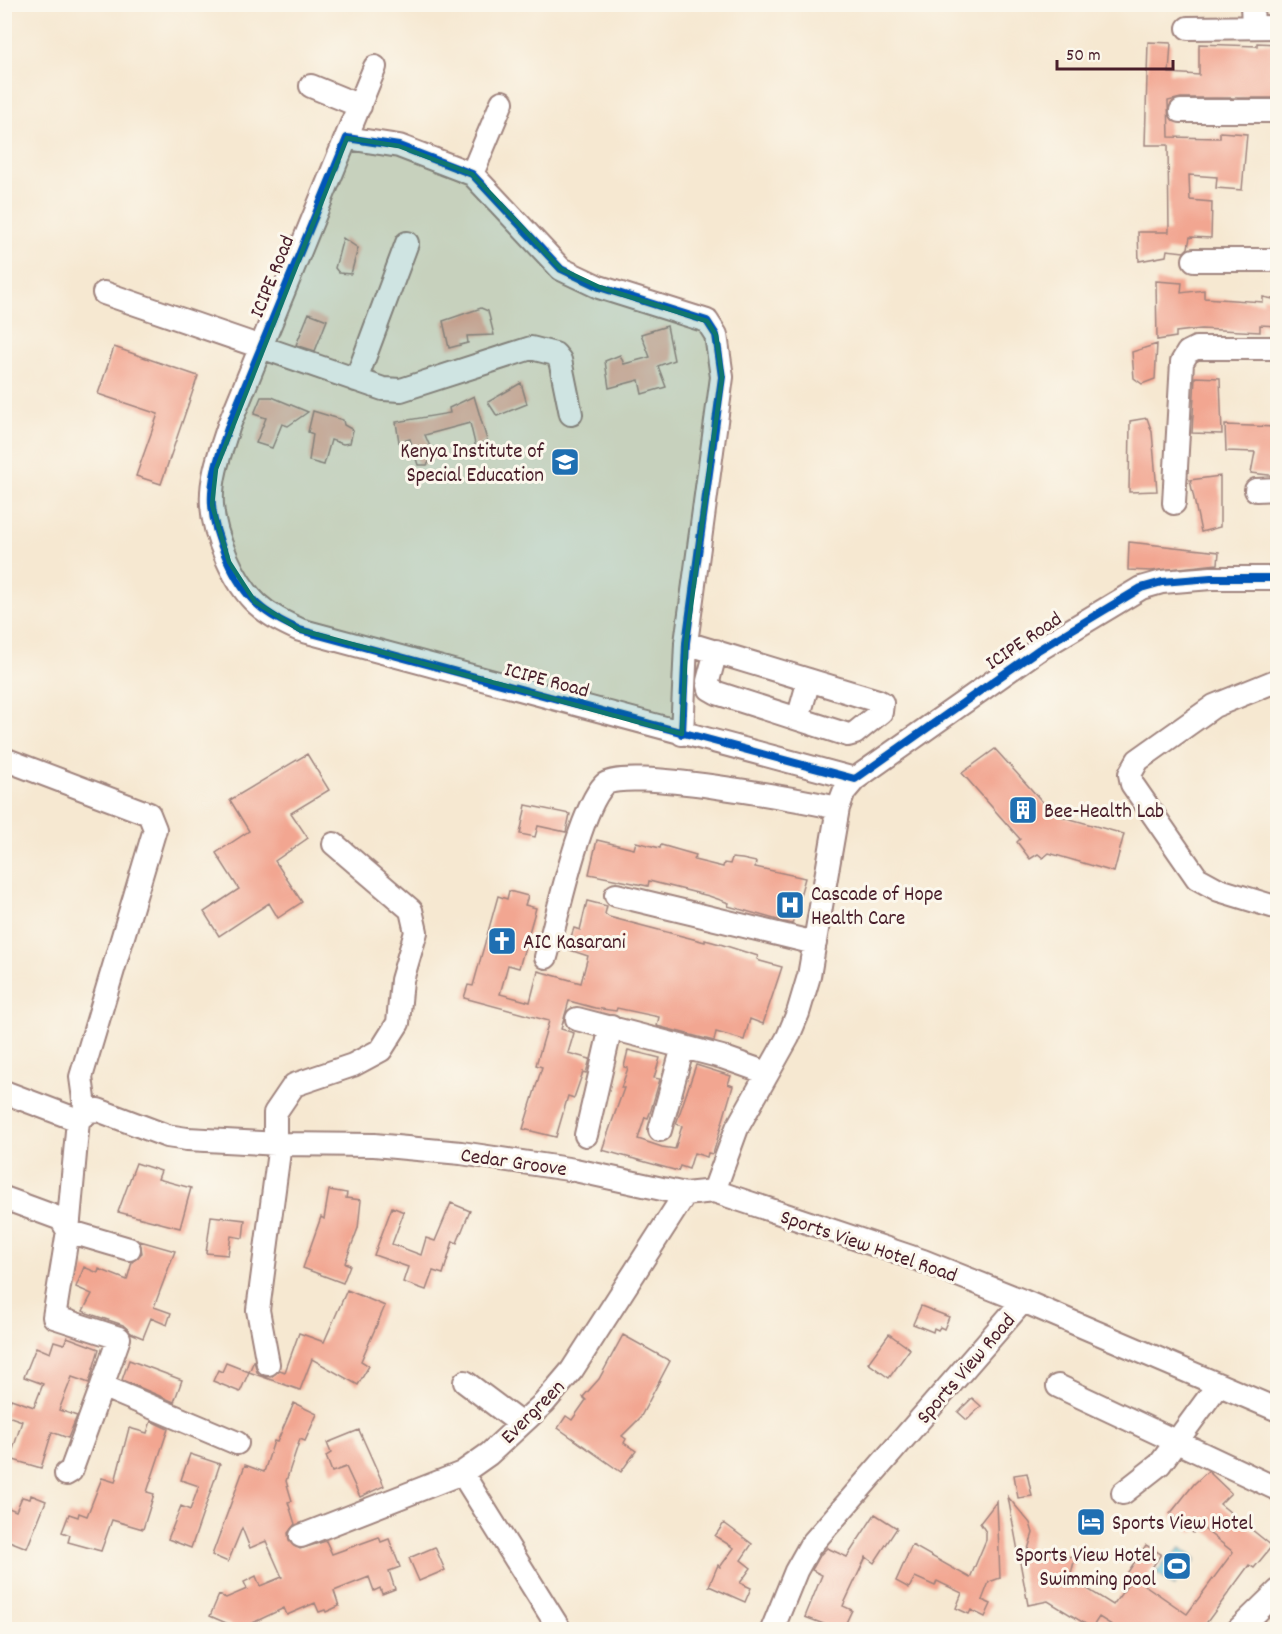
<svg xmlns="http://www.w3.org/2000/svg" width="1282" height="1634" font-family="Dekko,sans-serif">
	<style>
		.water { fill: #5fc8db; stroke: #547483; stroke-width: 1.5 }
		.building { fill: #f2a691 }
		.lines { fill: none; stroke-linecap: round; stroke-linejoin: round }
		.minor-casing { stroke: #a0847e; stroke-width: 26 }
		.minor { stroke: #fff; stroke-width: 22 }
		.cycleway-casing { stroke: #fbf7ec; stroke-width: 11 }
		.cycleway { stroke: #0057b8; stroke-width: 8 }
		.marked { fill: #0f766e; fill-opacity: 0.2; stroke: #0f766e; stroke-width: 4.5; stroke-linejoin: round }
		.labels { text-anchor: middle; stroke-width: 6; stroke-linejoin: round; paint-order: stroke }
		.street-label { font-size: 21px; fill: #4a1f2b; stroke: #fbf7ec }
		.poi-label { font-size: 21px; fill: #4a1f2b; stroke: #fbf7ec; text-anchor: start }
	</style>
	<rect width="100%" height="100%" fill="#fbf7ec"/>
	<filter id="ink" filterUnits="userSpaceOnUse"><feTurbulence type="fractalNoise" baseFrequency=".0167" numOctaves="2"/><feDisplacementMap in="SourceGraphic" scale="12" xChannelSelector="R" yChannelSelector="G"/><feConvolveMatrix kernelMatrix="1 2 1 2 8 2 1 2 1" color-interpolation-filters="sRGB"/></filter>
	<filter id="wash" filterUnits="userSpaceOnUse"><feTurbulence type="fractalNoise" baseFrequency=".008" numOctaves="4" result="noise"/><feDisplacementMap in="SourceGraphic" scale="24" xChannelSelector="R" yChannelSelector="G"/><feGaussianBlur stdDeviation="1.35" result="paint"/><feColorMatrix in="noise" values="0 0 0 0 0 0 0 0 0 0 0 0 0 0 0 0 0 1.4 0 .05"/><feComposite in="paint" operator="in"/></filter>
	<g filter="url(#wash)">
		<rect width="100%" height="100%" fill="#f6e8d1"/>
		<path class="water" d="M1181,1548L1196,1560L1174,1586L1156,1572Z"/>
		<g id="blocks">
			<path class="building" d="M1148,42L1171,43L1169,73L1199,75V44L1257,46V43L1278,44V98H1181L1168,101L1169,137L1220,138V132L1247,134L1242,190L1216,188L1217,177L1189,175L1190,200L1212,202L1211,238L1190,237L1188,248L1184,252L1167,250L1166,256L1139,261L1138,232H1169L1168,145H1145Z
				M343,238L358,248L351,274L339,273L335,268Z
				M1156,281L1182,283L1181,293L1204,290V298L1263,302V297L1278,300V326L1260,325V332L1201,329L1176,332V337L1157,340Z
				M481,308L488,311L494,335L467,336L468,343L449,348L443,321Z
				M309,313L327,320L315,351L296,345Z
				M667,326L674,360L658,366L666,387L642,394L639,380L609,388L605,361L620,355L624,364L650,357L641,334Z
				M1157,344L1155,379L1142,384L1134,378L1132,352Z
				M114,347L198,376L161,484L136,476L158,414L98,394Z
				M1195,377L1220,378L1222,434L1192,433Z
				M521,383L527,404L497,416L488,402Z
				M474,396L487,440L476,448L470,423L425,435L434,456L427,465H418L410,439L399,442L396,422L450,413L449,408Z
				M261,397H272L308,412L288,426L282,424L272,448L256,443L266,418L254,414Z
				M313,411L343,420L344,425L353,430L350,443L343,444L331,440L324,465L309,461L313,434L308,432Z
				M1147,418L1152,432L1157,491L1129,492L1130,421Z
				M1225,425L1276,427L1278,476L1251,473L1255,452L1226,451Z
				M1220,476V527L1201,532L1190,480Z
				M1129,542L1219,552L1218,564L1151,571L1128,570Z
				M995,749L1049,809L1056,811V815L1124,834L1114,872L1049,853L1043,858L1038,854L1030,859L1017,842L1020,839L962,773Z
				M307,754L329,790L291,813L308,838L275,861L302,902L278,918L269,903L219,936L204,912L239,889L216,853L249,831L230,800Z
				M526,805L570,814L566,832L538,826L535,837L520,834Z
				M597,840L634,849L636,842L660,848L661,845L696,855L694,860L723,867L724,863L730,864L732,858L742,859L756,862L755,867L805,878L792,924L728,906L729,903L709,896L649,881L648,886L589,874Z
				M509,891L528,896L525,905L536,908L519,968L508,965L500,994L530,1002L538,971L581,983L588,956L567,949L574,928L580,930L587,901L607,906L605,914L609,917L705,942V940L720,944L758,956L757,959L760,961L782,967L763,1024L750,1019L744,1040L716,1032L714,1041L657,1026L659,1017L617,1008L616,1011L595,1008L569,1001L561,1029L574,1033L568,1053L590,1059L586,1073L583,1072L574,1098L568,1096L556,1137L523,1129L542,1067L536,1065L549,1021L464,998L468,985L473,986L498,896L507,899Z
				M628,1050L660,1058L654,1078L660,1079L651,1110L648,1118L645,1117L638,1139L662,1147L675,1149L682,1126L676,1124L696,1065L731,1076L728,1084L733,1086L713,1154L708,1153L707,1157L694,1153L689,1169L680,1166L678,1171L602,1150L624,1088H621L628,1068L624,1067Z
				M136,1163L161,1171L158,1179L191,1188L180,1228L118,1212Z
				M329,1190L347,1193L346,1198L361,1200L358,1228L345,1263L350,1265L343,1283L303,1268L321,1217L324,1219Z
				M451,1203L470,1211L457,1243L453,1241L443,1274L433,1271L426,1290L403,1282L408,1267L374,1255L392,1207L404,1212L392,1244L421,1255L426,1238L435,1241Z
				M211,1216L245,1220L243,1238L231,1236L228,1255L206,1253Z
				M140,1241L175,1251L154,1307L171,1313L167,1325L151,1318L143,1338L131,1333L123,1325L87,1313L83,1311L92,1294L76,1287L84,1267L98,1273L99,1269L127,1280L132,1262L142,1253Z
				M347,1290L385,1306L361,1361L369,1366L358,1385L312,1359L300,1390L249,1372L254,1361L257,1372L263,1376L271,1377L280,1370L285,1372L299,1333L324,1342Z
				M921,1306L949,1317L944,1329L940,1327L938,1330L934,1328L933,1332L913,1324Z
				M889,1334L910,1349L889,1378L868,1363Z
				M623,1335L670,1361L640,1418L622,1436L626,1439L624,1443L636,1451L621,1472L558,1428L566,1416L572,1420L586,1400L583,1397L599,1379Z
				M67,1337L99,1349L89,1383L72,1377L59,1410L77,1416L68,1438L52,1432L41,1468L10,1459L22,1421L5,1415L11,1399L34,1407L43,1384L24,1377L36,1347L50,1353L54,1341L64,1344Z
				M129,1360L182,1380L174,1402L122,1380Z
				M226,1363L249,1372L240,1392L213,1381L218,1370L222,1372Z
				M972,1398L981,1406L967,1420L958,1412Z
				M294,1403L317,1414L305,1441L300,1439L286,1481L292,1501L288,1502L295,1524L288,1533L289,1541L300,1549L326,1541L332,1554L379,1537L381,1542L389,1539L400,1567L389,1571L395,1589L382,1594L380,1588L374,1591L369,1577L334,1591L339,1606L326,1612L325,1610L319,1612L315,1603L287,1615L284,1608L240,1629L210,1616L219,1595L226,1598L247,1589L244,1582L256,1576L260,1586L282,1577L266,1541L250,1548L242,1528L228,1562L212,1555L245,1465L264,1472L274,1441L277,1442Z
				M151,1421L168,1429L147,1492L154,1494L143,1529L112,1520L101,1551L68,1542L70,1535L62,1532L69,1514L78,1517L79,1513L87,1516L102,1478L115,1482L129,1428L147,1433Z
				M359,1430L384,1486L360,1497L346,1467L332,1472L326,1456L331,1453L327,1443Z
				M190,1454L220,1464L191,1548L168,1539L181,1506L190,1510L199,1486L181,1480Z
				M1208,1471L1231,1493L1220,1504L1272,1546L1254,1568L1249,1565L1202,1629H1118L1099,1617L1092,1628L1048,1601L1028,1605L1008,1497L1030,1523L1033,1533L1026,1556L1048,1551L1075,1558L1070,1578L1113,1605L1132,1579L1126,1575L1146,1545L1161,1554L1142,1583L1187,1614L1233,1552L1199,1525L1193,1533L1170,1514L1194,1484Z
				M1027,1473L1032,1496L1018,1498L1014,1475Z
				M31,1495L46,1501L27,1548L4,1539V1506L16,1511L22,1497L30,1499Z
				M997,1501L1000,1578L989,1582L982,1600L991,1604L985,1617L971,1610L969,1614L956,1608L962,1593L937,1581L935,1586L915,1577L909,1588L896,1581L912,1545L970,1578L986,1540V1532L980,1523Z
				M875,1514L897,1528L874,1563L866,1557L843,1606L852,1610L843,1629H837L805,1617L822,1575L812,1570L821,1554L827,1548L847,1557Z
				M724,1523L752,1544L741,1560L751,1568L740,1583L751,1588L745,1602L709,1586L718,1565L720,1567L734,1548L715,1536Z
				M435,1547L445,1570L419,1581L409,1558Z"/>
		</g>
	</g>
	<g filter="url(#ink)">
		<use href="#blocks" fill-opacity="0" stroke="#a0847e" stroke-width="1.5"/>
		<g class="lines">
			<g class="minor-casing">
				<path id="minor" d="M1252,4L1253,27
					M1188,28L1278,27
					M375,67L229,425C221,450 210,478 212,505C214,536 234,583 257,604C270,616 285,623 300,630L855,779L1038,650L1141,588L1162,582L1211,578H1278
					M311,86L360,106
					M1181,111H1278
					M347,138L399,146L472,174L561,269L599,287L707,321L716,335L722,377L686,643L682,734
					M472,174L502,102
					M1194,260H1278
					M104,293L383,389L401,390L531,348L555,354L560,360L571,414
					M356,380L407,243
					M1256,490L1278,489
					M1174,503L1182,362L1188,352L1196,348H1278
					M686,643L878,701L882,703L881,712L855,733L848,735L717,693L710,689L708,681L716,651
					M1278,680L1214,706L1138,760L1130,774L1132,784L1197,878L1219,890L1278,908
					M798,719L809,680
					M4,759L149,814L155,829L81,1077L86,1114
					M616,895L815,943
					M546,957C557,919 579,811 604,785C622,766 805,801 838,808
					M577,1019L722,1057L767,1073
					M4,1092L78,1120
					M660,1130L683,1047
					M586,1135L611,1027
					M275,1144V1113L294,1085L353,1065L381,1050L398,1023L402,980L416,932L411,910L334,844
					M714,1191L923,1261L1023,1301
					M4,1198L61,1219L68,1231L129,1249
					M268,1364L258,1310L280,1144
					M465,1382L521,1424
					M1058,1386L1275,1488
					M237,1443L102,1386L119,1338L54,1317L68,1231L78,1120L89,1111L98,1110L167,1136L187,1139L280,1144L374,1145L461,1153L575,1170L685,1194L714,1191L737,1128L788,1037L798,1013L809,976L838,808L844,792L855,779
					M462,1473L560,1630
					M66,1474L71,1471L102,1386
					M1123,1493L1160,1464L1218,1385
					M301,1536L462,1473L489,1454L544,1403L572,1370L685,1194
					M772,1630L796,1571L810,1546L1023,1301L1278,1410
					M1238,1630L1278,1591"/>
			</g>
			<use href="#minor" class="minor"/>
			<g class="cycleway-casing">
				<path id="cycleway" d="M682,734L686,643L722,377L716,335L707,321L599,287L561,269L472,174L399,146L347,138L229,425C221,450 210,478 212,505C214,536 234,583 257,604C270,616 285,623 300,630L855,779L1038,650L1141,588L1162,582L1211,578H1278"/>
			</g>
			<use href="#cycleway" class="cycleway"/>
		</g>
	</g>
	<path class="marked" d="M347,138L399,146L472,174L561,269L599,287L707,321L716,335L722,377L686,643L682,734L300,630L255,602L229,562L212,505L216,469Z"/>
	<defs>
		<g id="school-square" transform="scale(1.5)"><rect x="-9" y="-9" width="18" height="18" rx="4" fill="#1f6fb2" stroke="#fbf7ec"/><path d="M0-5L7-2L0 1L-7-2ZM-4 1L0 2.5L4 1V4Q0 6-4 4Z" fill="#fff"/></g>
		<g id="building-square" transform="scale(1.5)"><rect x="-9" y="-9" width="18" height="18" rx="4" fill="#1f6fb2" stroke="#fbf7ec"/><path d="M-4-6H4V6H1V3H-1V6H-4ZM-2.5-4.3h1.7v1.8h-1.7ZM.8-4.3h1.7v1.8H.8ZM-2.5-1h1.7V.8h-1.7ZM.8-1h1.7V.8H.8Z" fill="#fff"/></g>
		<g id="hospital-square" transform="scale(1.5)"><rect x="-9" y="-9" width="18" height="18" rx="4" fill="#1f6fb2" stroke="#fbf7ec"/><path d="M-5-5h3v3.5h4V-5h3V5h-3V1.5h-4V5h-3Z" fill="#fff"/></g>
		<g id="church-square" transform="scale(1.5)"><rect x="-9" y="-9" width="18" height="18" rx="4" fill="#1f6fb2" stroke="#fbf7ec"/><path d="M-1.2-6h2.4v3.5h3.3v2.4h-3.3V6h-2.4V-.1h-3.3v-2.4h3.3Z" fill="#fff"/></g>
		<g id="hotel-square" transform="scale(1.5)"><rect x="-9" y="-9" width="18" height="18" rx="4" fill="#1f6fb2" stroke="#fbf7ec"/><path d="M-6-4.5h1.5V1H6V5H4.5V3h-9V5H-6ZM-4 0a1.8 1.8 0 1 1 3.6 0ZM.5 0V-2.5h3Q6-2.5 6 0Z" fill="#fff"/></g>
		<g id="stadium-square" transform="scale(1.5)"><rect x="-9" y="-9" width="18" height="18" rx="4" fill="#1f6fb2" stroke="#fbf7ec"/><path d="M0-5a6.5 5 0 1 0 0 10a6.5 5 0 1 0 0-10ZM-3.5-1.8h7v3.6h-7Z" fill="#fff"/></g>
	</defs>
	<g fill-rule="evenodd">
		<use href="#school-square" x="565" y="462"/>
		<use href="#building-square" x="1023" y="810"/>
		<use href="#hospital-square" x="790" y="905"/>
		<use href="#church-square" x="502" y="941"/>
		<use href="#hotel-square" x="1091" y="1522"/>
		<use href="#stadium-square" x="1177" y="1566"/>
	</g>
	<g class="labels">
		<g class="street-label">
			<text transform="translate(271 276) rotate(-68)" y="7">ICIPE Road</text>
			<text transform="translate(1023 640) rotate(-34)" y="7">ICIPE Road</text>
			<text transform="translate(547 679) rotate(15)" y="7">ICIPE Road</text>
			<text transform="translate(514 1161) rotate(8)" y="7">Cedar Groove</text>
			<text transform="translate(869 1245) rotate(19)" y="7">Sports View Hotel Road</text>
			<text transform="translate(965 1368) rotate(-49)" y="7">Sports View Road</text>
			<text transform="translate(532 1411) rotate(-45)" y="7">Evergreen</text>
		</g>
		<g class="poi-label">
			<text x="544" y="457" text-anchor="end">Kenya Institute of<tspan x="544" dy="24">Special Education</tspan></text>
			<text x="1044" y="817">Bee-Health Lab</text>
			<text x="811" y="900">Cascade of Hope<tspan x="811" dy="24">Health Care</tspan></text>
			<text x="523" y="948">AIC Kasarani</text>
			<text x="1112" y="1529">Sports View Hotel</text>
			<text x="1156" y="1561" text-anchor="end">Sports View Hotel<tspan x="1156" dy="24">Swimming pool</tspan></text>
		</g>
	</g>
	<rect width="1282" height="1634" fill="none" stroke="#fbf7ec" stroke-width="24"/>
	<path d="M1057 60v9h116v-9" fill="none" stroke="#4a1f2b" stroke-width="3"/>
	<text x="1066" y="60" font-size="18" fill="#4a1f2b" stroke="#fbf7ec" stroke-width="4.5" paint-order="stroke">50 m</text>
</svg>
